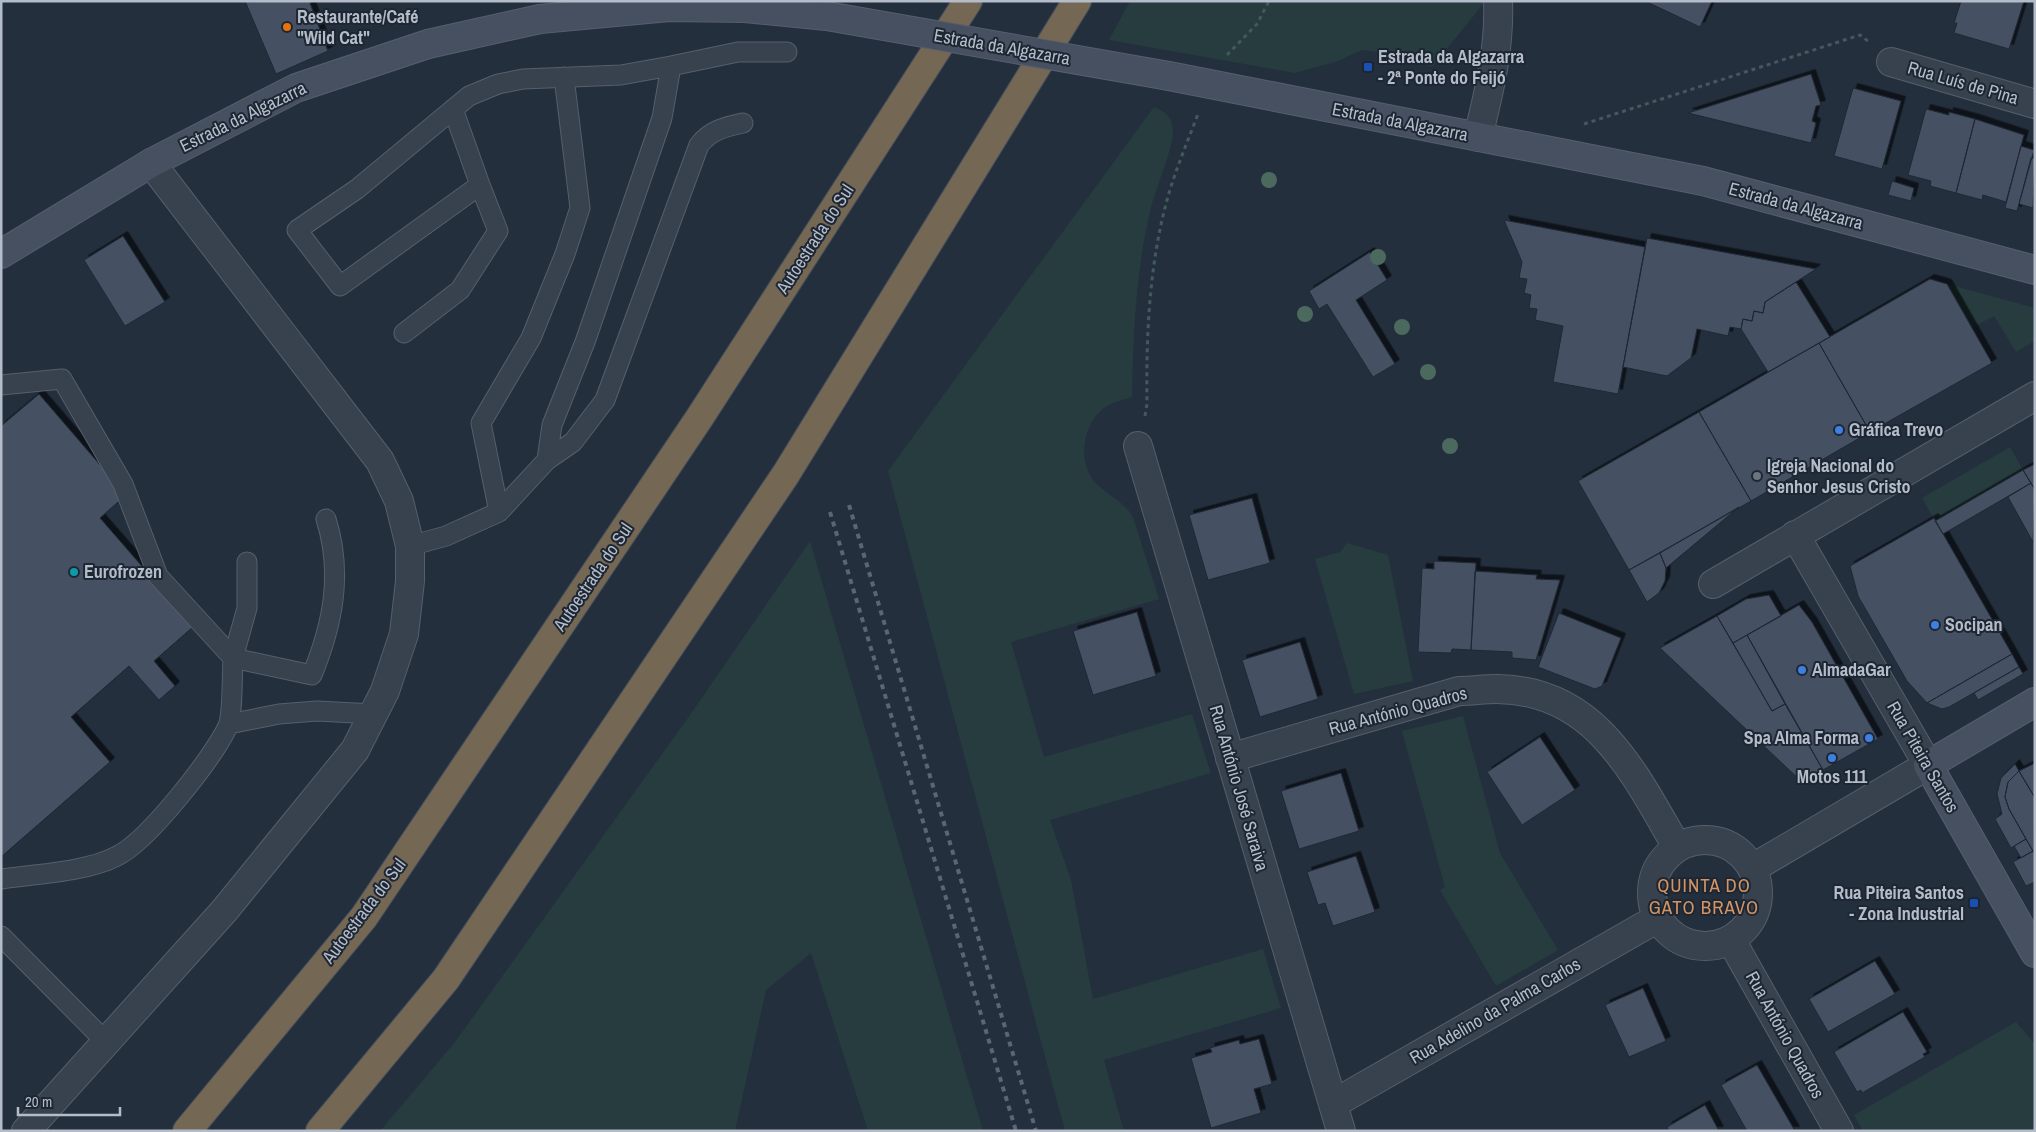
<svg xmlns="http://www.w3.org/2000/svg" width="2036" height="1132" font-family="'Archivo Narrow',sans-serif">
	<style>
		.green { fill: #263c3f }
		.building { fill: #455162; stroke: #1f2835; filter: url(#shadow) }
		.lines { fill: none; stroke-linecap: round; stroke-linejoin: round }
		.lane-casing { stroke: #565f6c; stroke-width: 21 }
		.street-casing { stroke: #565f6c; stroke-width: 30 }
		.secondary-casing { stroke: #565f6c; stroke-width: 30 }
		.highway-casing { stroke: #434c59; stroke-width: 30 }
		.path { stroke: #44595c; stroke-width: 3; stroke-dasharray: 4 4; stroke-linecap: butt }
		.lane { stroke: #38414e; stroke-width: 19 }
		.street { stroke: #38414e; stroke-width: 28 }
		.secondary { stroke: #465061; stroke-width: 28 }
		.highway { stroke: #746855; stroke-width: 28 }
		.rail { stroke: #5a6575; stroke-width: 4; stroke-dasharray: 5 5; stroke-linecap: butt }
		.secondary-bridge-casing { stroke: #565f6c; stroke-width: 30; stroke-linecap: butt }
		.secondary-bridge { stroke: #465061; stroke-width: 28 }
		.tree { fill: #4b6a5d }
		.food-dot { fill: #e8710a; stroke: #1d2633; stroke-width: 2 }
		.transit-dot { fill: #1a4fb4; stroke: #1d2633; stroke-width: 2 }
		.shop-dot { fill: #3f7fe0; stroke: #1d2633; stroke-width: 2 }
		.worship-dot { fill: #6b7280; stroke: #1d2633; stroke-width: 2 }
		.culture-dot { fill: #0f9aa8; stroke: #1d2633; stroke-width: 2 }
		.labels { text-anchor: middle; stroke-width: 4; stroke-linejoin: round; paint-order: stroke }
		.poi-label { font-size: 18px; font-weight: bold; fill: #b4bcc9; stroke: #1d2633; text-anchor: start }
		.street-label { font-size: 18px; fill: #b4bcc9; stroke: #1d2633 }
		.neighbourhood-label { font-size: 19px; letter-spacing: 1px; fill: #d59563; stroke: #1d2633 }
	</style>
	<defs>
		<filter id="shadow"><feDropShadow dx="4.5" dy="-4.5" stdDeviation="0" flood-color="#0009"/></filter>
	</defs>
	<rect width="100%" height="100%" fill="#242f3e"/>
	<path class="green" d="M1130,1H1484V3L1432,67L1400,55L1362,50L1338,61L1295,73L1109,40Z
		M1154,107C1166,112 1172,117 1173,131C1174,146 1155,190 1151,208C1136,269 1133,334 1132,397C1123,400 1112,402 1104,408C1083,424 1077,460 1094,481C1106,495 1123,500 1133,517L1159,599L1011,642L1044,757L1192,714L1211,773L1050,820L1071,880L1093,999L1263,949L1281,1008L1104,1060L1124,1131H1065L888,471Z
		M1947,284L2035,308V341L2016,352L1994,316L1972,328Z
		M2010,447L2023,470L1935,521L1922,498Z
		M810,541L983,1131H868L811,953L766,990L735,1131H380L455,1042L690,715Z
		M1347,543L1388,555L1413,681L1354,694L1315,559L1340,552Z
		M1463,716L1500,853L1558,950L1496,986L1440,890L1445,887L1402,731Z
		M2016,1022L2034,1043L2035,1131H1863L1854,1115Z"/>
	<path class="building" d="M245,1H314L310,3L328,51L276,74Z
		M1645,1H1712L1700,27Z
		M1961,1H2024L2009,49L1954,33L1957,23H1954Z
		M1811,74L1821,105L1816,106L1812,121L1816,123L1811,143L1688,113Z
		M1853,88L1901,101L1882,169L1834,156Z
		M1926,109L1949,115V112L1975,119L1956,193L1930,186L1931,181L1908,175Z
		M1975,119L2024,135L2006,202L1983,195L1982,200L1956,193Z
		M2021,146L2034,150L2017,211L2005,208Z
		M2031,158L2035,159L2033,208L2019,204Z
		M1892,181L1914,188L1911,201L1888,195Z
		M1504,220L1645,247L1618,394L1553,382L1563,326L1535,320L1537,309L1529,308L1531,295L1524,293L1527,279L1519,278L1522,262Z
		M123,236L165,302L125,326L84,260Z
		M1647,238L1816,269L1765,302L1763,313L1754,311L1752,321L1743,319L1741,329L1730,327L1728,336L1697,329L1691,358L1667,376L1623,367Z
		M1370,252L1387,280L1356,300L1395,364L1373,377L1327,304L1319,309L1309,291Z
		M1930,279L1947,284L1992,363L1870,432L1819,343Z
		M1796,282L1830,337L1768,372L1741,329L1743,319L1752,321L1754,311L1763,313L1765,302Z
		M1819,343L1870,432L1751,501L1699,412Z
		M39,394L126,495L100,518L194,626L154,661L175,686L159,700L129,666L71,717L110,762L1,857V426Z
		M1699,412L1751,501L1629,570L1578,481Z
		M2035,464V490L2023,470Z
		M2023,470L2031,483L1943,534L1935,521Z
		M2031,483L2035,490L2033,542L2008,497Z
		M1252,498L1270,563L1208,580L1189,515Z
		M1739,507L1666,568L1660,553Z
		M1934,518L2012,654L1927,703L1907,681L1858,596L1850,566Z
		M1660,553L1666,568L1665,581L1659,593L1647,602L1629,570Z
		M1434,561L1476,563L1471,650L1452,649L1451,653L1418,652L1422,568L1434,569Z
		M1475,571L1537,575L1536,579L1560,580L1536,660L1512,658V652L1471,650Z
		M1769,595L1781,616L1733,643L1717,616L1746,599Z
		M1799,605L1812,622L1878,739L1823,770L1747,635Z
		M1137,612L1156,676L1093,695L1073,631Z
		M1559,613L1621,638L1602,686L1595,689L1538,667Z
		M1717,616L1772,711L1785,704L1823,770L1802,782L1660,648Z
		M1747,635L1785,704L1772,711L1733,643Z
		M1300,642L1318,699L1260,717L1242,660Z
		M2012,654L2019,667L1949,707L1942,709L1927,703Z
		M2019,667L2023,674L1978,700L1974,693Z
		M1540,737L1575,790L1522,825L1487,772Z
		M2035,763V798L2019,771Z
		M2015,764L2019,771L2008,782L2005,797L2009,809L2026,839L2011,848L1995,819L2002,814L1997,794L2001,778Z
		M2019,771L2035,798L2034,853L2009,809L2005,797L2008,782Z
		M1341,773L1359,831L1299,849L1281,791Z
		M2026,839L2033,851L2021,858L2014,846Z
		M2033,851L2035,853V882L2026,886L2013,862Z
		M1356,856L1375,912L1333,926L1325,903L1318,905L1307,872Z
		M1875,961L1895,994L1828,1032L1809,999Z
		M1643,988L1666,1041L1629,1057L1605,1005Z
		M1903,1012L1927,1052L1923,1054L1925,1057L1862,1093L1861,1090L1857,1092L1834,1052Z
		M1259,1039L1272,1084L1254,1089L1261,1113L1211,1128L1191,1058L1212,1052L1210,1048L1239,1040L1240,1044Z
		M1757,1065L1795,1131H1747L1721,1085Z
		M1705,1105L1719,1131H1669L1667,1127Z"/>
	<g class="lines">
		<g class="lane-casing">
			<path id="lane" d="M453,109L480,185L340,286L297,230L357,189L469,96L498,84L523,79L621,75L671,66
				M743,123C725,127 711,130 699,145L605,400L573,442L547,460L552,425L585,342L662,118L671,66L738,52H787
				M404,333L460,290L498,231L480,185
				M1,385L62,379L123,484L158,576L233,658C232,673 233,714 228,726C213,758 148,841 117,856C87,872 36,874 1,879
				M499,512L547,460
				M410,546L446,536L499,512L481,423L531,338L565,254L580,208L564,77
				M247,562V608L233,658L312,675C333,624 343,573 326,519
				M229,724L279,714L317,711L374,714
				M1,936L106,1042"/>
		</g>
		<g class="street-casing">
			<path id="street" d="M1891,62L2035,104
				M1478,137C1489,92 1500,48 1498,1
				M1138,446L1341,1131
				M1713,584L2035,396
				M1230,758L1459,691C1471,691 1484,689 1497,689C1596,690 1634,773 1677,847
				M1652 893a53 53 0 1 1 106 0a53 53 0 1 1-106 0Z
				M1753,868L1928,765L1795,535
				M1731,940L1839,1131
				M1333,1104L1658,918
				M26,1131L224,911L355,750L385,691L404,634L410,581V546L399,501L380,461L151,163"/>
		</g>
		<g class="secondary-casing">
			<path id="secondary" d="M1169,76L1703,181L2035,270
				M1,254L151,163L296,88L428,44L540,19L669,7L745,8L827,16
				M2035,702L1928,765L2035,953"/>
		</g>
		<g class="highway-casing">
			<path id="highway" d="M187,1131L364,917L700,417L968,1
				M320,1131L446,979L786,474L1077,1"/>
		</g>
		<path class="path" d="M1227,55L1257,24L1269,1
			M1584,124L1860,35L1869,42
			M1145,416L1147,404C1146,337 1149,266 1167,200C1175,171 1187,143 1198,114"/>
		<use href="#lane" class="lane"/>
		<use href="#street" class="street"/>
		<use href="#secondary" class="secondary"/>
		<use href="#highway" class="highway"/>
		<path class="rail" d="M849,505L1036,1131
			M830,512L1016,1131"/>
		<g class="secondary-bridge-casing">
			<path id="secondary-bridge" d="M827,16L1169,76"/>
		</g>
		<use href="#secondary-bridge" class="secondary-bridge"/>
	</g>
	<g class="tree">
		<circle cx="1269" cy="180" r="8"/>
		<circle cx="1378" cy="257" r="8"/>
		<circle cx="1305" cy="314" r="8"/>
		<circle cx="1402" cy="327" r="8"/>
		<circle cx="1428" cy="372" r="8"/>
		<circle cx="1450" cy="446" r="8"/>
	</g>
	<circle class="food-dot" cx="287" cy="27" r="5"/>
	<g class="transit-dot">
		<rect x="1363" y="62" width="10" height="10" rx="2.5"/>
		<rect x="1969" y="898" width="10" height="10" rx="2.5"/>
	</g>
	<g class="shop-dot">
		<circle cx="1839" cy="430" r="5"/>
		<circle cx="1935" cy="625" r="5"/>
		<circle cx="1802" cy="670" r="5"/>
		<circle cx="1869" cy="738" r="5"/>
		<circle cx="1832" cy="758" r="5"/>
	</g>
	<circle class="worship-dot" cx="1757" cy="476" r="5"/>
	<circle class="culture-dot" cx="74" cy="572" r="5"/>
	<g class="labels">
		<g class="poi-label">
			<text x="297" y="23">Restaurante/Café<tspan x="297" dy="21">"Wild Cat"</tspan></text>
			<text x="1378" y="63">Estrada da Algazarra<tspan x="1378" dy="21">- 2ª Ponte do Feijó</tspan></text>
			<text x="1849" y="436">Gráfica Trevo</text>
			<text x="1767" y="472">Igreja Nacional do<tspan x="1767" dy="21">Senhor Jesus Cristo</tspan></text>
			<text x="84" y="578">Eurofrozen</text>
			<text x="1945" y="631">Socipan</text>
			<text x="1812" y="676">AlmadaGar</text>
			<text x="1859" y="744" text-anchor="end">Spa Alma Forma</text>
			<text x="1832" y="783" text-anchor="middle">Motos 111</text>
			<text x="1964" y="899" text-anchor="end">Rua Piteira Santos<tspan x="1964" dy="21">- Zona Industrial</tspan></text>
		</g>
		<g class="street-label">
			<text transform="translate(1002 47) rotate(10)" y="6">Estrada da Algazarra</text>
			<text transform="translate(1963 83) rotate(16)" y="6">Rua Luís de Pina</text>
			<text transform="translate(243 117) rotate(-26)" y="6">Estrada da Algazarra</text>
			<text transform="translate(1400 122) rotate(11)" y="6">Estrada da Algazarra</text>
			<text transform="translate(1796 206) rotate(15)" y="6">Estrada da Algazarra</text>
			<text transform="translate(815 239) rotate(-57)" y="6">Autoestrada do Sul</text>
			<text transform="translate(593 577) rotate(-56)" y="6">Autoestrada do Sul</text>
			<text transform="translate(1398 711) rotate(-15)" y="6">Rua António Quadros</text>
			<text transform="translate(1923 757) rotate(60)" y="6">Rua Piteira Santos</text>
			<text transform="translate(1239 788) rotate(74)" y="6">Rua António José Saraiva</text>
			<text transform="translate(364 911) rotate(-53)" y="6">Autoestrada do Sul</text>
			<text transform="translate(1495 1011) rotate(-30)" y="6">Rua Adelino da Palma Carlos</text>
			<text transform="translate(1785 1035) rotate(61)" y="6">Rua António Quadros</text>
		</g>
		<g class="neighbourhood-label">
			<text x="1704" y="892">QUINTA DO<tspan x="1704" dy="22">GATO BRAVO</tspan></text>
		</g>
	</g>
	<rect width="2036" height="1132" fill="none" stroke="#b4bcc9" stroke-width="5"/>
	<path d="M18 1107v8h102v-8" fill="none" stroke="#b4bcc9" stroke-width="2.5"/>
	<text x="25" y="1107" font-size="15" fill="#b4bcc9" stroke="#1d2633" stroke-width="4" paint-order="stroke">20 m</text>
</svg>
